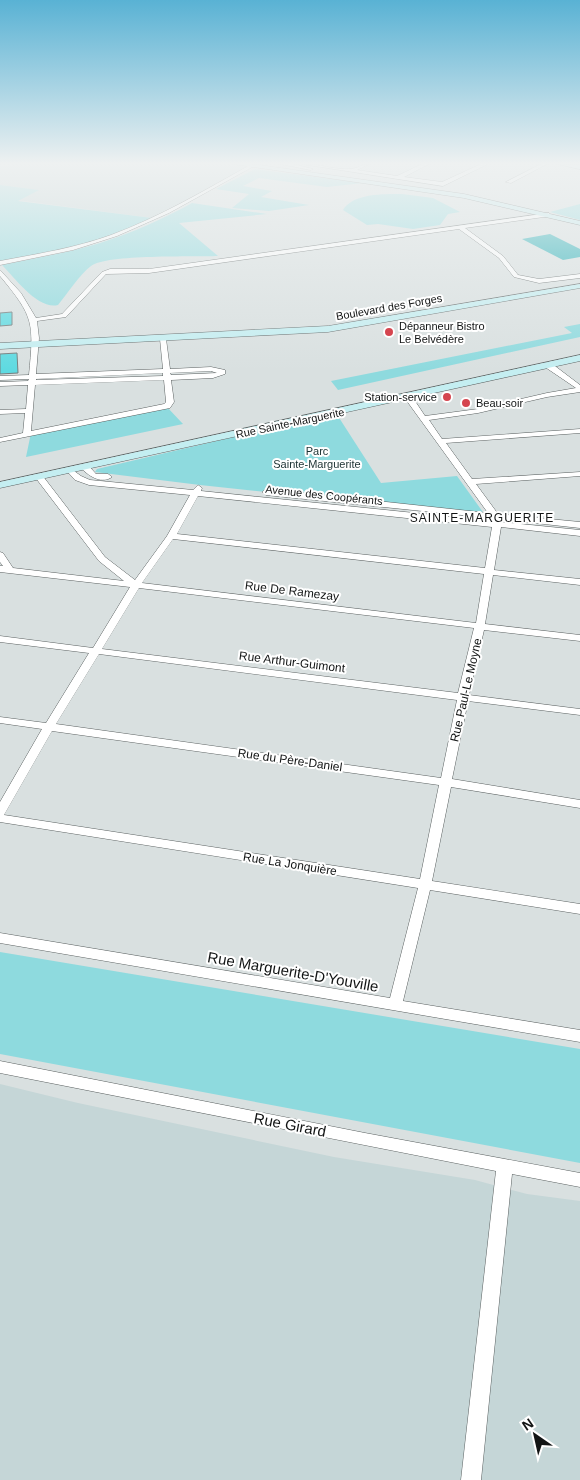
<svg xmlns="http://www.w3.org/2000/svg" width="580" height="1480" font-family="Helvetica,sans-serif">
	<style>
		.built { fill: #c5d6d7 }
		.green { fill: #8edade }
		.water { fill: #24aeb5 }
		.building { fill: #5edae1; stroke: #757c7c }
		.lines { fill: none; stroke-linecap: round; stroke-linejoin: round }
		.street-casing { stroke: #5b6161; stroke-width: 1 }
		.secondary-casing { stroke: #5b6161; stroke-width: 1 }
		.street { fill: #fff; fill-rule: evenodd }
		.secondary { fill: #c4eef1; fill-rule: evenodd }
		.poi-dot { fill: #d5454f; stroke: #fff; stroke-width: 2 }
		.labels { text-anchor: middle; stroke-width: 4; stroke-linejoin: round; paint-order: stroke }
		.far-street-label { font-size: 11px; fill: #121414; stroke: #fff }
		.far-poi-label { font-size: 11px; fill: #121414; stroke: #fff; text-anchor: start }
		.far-park-label { font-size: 11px; fill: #1b3132; stroke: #fff }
		.far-quarter-label { font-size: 12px; letter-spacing: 1px; fill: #121414; stroke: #fff }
		.street-label { font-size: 12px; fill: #121414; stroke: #fff }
		.near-street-label { font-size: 15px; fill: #121414; stroke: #fff }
	</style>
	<rect width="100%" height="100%" fill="#d9e0e0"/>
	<path class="built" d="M16,164H224L251,168L152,218L16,200L38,190L0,185V167Z
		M0,1084L78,1103L334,1157L475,1180L527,1194L580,1201V1480H0Z"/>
	<path class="green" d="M255,169L363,183L327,187L259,178L243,186L272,191L261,197L309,205L269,211L232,208L249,194L216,189Z
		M0,185L39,190L18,201L152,218C105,243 52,252 0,261Z
		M402,194L433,198L460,212L448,214L440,225L413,229L378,224L367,225L343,210C353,193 385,194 402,194Z
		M192,203L267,214L179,223L218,256C195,257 106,254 91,266C80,274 67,294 58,305C38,310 15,278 2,265C35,258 68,253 100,243C132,233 163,219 192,203Z
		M580,204V220L550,212Z
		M580,324V337L338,390L331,381L572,333L564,327Z
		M167,407L183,424L26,457L31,433Z
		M336,413L381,483L457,476L485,515L200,485L95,472L97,469Z
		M0,952L580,1049V1163L0,1054Z"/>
	<path class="water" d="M550,234L580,249V257L563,260L522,239Z"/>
	<path class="building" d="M12,312V325L0,326V313Z
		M17,353L18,373L0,374V354Z"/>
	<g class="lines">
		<g class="street-casing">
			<path id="street" d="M281,164H293L313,169L311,170Z
				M302,164C317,164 337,170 350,169C357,169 362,164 369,164L357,170L397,176L422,164H429L404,177L442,182L481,164H488L443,186Z
				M541,164H547L511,183L506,182Z
				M250,165L254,166L169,213L117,236L73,250L0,265V261C37,254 75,248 111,235C160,217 205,190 250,165Z
				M549,213L551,216L465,228L503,256L518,275L539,279L580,274V278L539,283L514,277L499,258L459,229L149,273L106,274L66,317L37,321L39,338L36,374L163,369L160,339L163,337L166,339L170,369L211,367L225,370V374L213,378L171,380L174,402L170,408L0,442V438L23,433L25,413L0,414V410L26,409L28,385L0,386V382L28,381L29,379L0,380V376L29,375C34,322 34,317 0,276V270L21,293L36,318L62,314L102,272L110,269H149ZM211,371L217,373L171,375L170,373ZM163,373V376L36,380V379ZM164,380L166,402L164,404L31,431L35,385Z
				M545,363H551L580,385V392L547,397L478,413L429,420L442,439L580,429V433L446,443L472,479L580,472V476L476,484L498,514L580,522V528L500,519L501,522L580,530V536L501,527L494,570L580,579V585L493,575L485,624L580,635V641L484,630L469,695L580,709V715L468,701L452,779L580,800V808L451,787L432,881L580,904V914L430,890L403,1001L580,1030V1042L0,943V933L390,998L418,888L0,822V802L42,729L0,723V717L46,723L89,653L0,642V636L93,648L130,587L0,572V566H3L0,562V552L3,553L13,568L124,581L99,561L35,477L39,474L42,475L105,557L135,580L167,536L190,495L89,485L75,480L66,470L70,468L81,476L90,480L193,490L198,485L202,488L201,491L492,521L491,518L266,495L262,492L266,489L488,513L404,397L411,395L425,416L478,409L547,393L576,388L545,367ZM198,496L492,527L485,568L177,534ZM173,539L484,574L476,623L142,583ZM139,588L474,628L458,693L102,649ZM99,654L457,700L441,778L56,724ZM52,731L439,785L420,879L4,815Z
				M82,465H88L96,474H108L112,477C102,484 90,477 82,469Z
				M0,1061L365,1133L580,1173V1187L512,1174L481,1480H461L496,1171L0,1073Z"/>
		</g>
		<g class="secondary-casing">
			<path id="secondary" d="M233,164H252L464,194L580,221V225L464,198Z
				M557,164L580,165V169Z
				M580,284V288L328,332L0,349V343L328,326Z
				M580,355V361L0,488V482Z"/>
		</g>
		<use href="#street" class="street"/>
		<use href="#secondary" class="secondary"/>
	</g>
	<linearGradient id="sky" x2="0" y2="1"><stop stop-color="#59b2d4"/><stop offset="0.44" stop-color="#eef1f1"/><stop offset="1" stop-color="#eef1f1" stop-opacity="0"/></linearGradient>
	<rect width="580" height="371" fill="url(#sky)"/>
	<g class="poi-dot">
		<circle cx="389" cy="332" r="5"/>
		<circle cx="447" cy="397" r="5"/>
		<circle cx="466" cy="403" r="5"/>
	</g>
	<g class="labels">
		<g class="far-street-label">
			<text transform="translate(389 307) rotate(-10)" y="4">Boulevard des Forges</text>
			<text transform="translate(290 423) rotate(-12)" y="4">Rue Sainte-Marguerite</text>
			<text transform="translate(324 495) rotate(6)" y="4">Avenue des Coopérants</text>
		</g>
		<g class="far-poi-label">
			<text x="399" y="330">Dépanneur Bistro<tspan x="399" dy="13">Le Belvédère</tspan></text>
			<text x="437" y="401" text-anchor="end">Station-service</text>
			<text x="476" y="407">Beau-soir</text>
		</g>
		<g class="far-park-label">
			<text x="317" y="455">Parc<tspan x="317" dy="13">Sainte-Marguerite</tspan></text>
		</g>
		<g class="far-quarter-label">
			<text x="482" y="522">SAINTE-MARGUERITE</text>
		</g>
		<g class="street-label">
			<text transform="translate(292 591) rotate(7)" y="4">Rue De Ramezay</text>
			<text transform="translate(292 662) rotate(7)" y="4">Rue Arthur-Guimont</text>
			<text transform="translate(466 690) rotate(-77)" y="4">Rue Paul-Le Moyne</text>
			<text transform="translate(290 760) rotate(8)" y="4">Rue du Père-Daniel</text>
			<text transform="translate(290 864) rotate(9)" y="4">Rue La Jonquière</text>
		</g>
		<g class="near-street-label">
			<text transform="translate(293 972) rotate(10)" y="5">Rue Marguerite-D'Youville</text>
			<text transform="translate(290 1125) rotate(11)" y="5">Rue Girard</text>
		</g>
	</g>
	<g transform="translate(535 1435) rotate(326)" stroke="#ffffff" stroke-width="4" paint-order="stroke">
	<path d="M0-4L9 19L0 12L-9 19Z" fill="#121414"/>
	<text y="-8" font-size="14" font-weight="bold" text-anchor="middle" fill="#121414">N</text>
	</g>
</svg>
